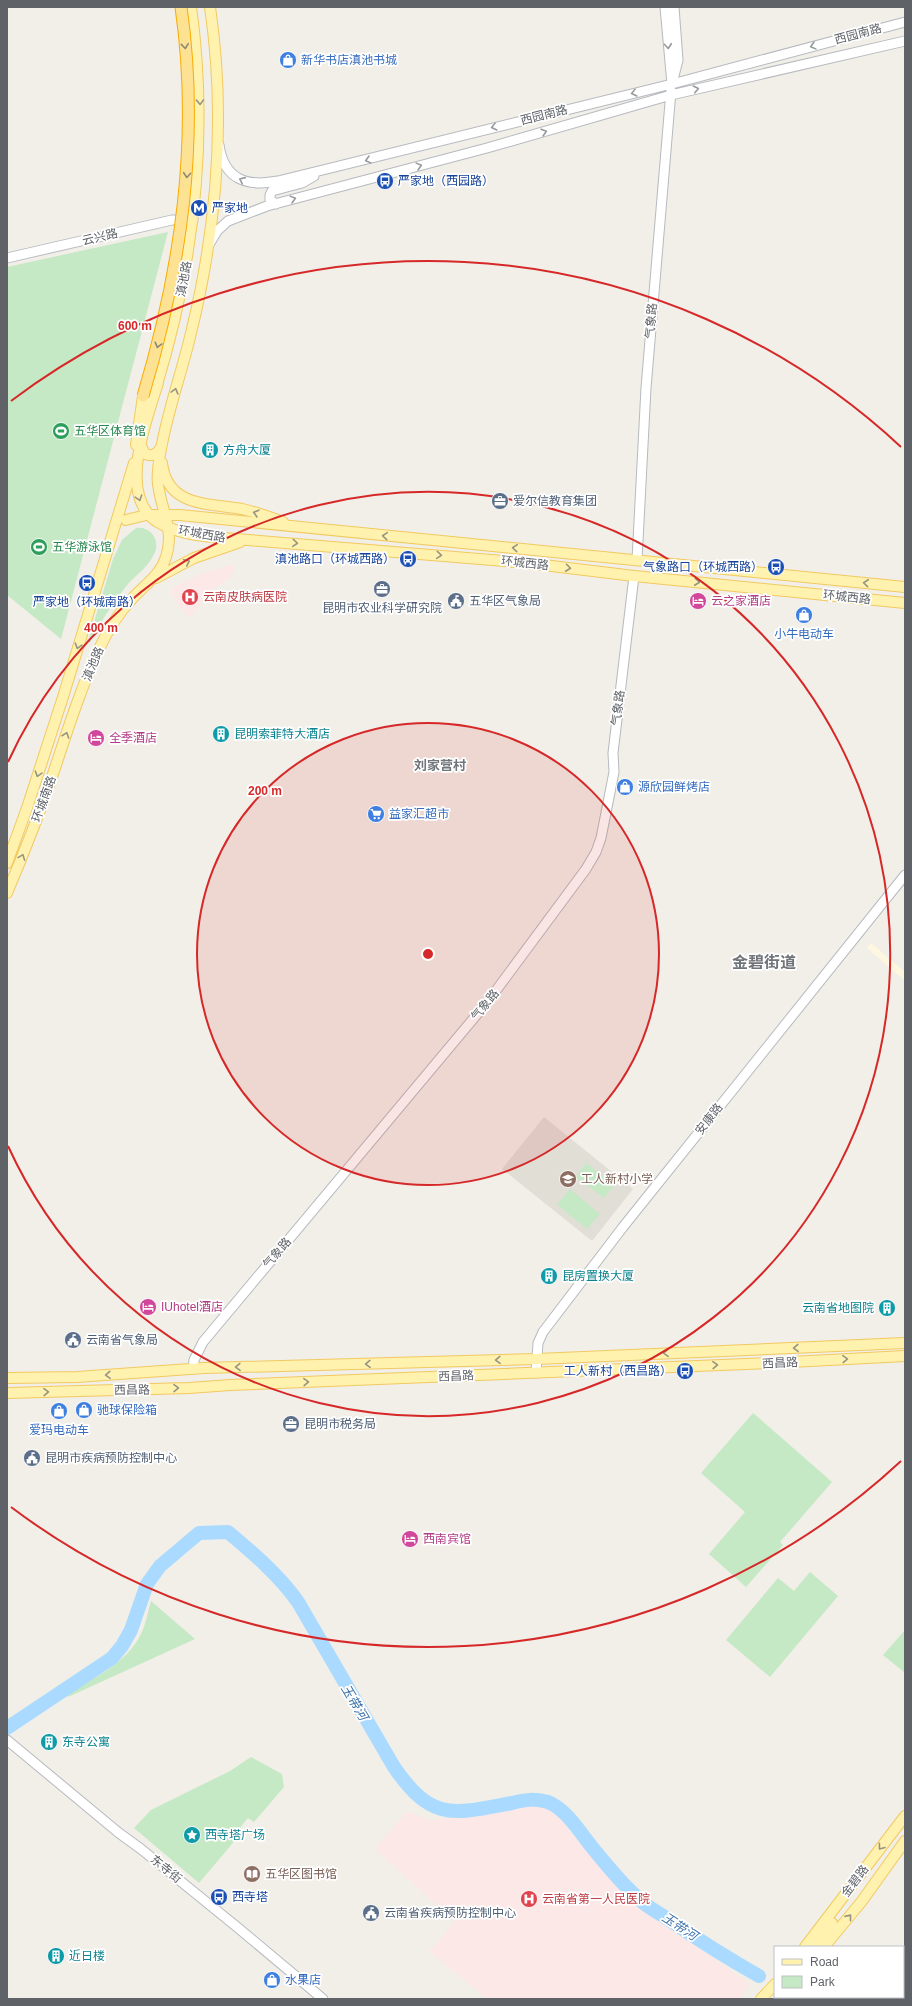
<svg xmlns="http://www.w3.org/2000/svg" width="912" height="2006" font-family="Arial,'Noto Sans SC',sans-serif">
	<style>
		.commercial { fill: #fef7e0 }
		.education { fill: #e1ded6 }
		.medical { fill: #fce8e6 }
		.green { fill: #c5e8c5 }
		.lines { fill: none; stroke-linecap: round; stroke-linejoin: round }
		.river { stroke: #aadaff; stroke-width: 14 }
		.secondary-casing { stroke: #b6babf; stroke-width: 11 }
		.primary-casing { stroke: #f2c960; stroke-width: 12 }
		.secondary { stroke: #fff; stroke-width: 9 }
		.primary { stroke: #fff2af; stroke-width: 10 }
		.highway-bridge-casing { stroke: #f9ab00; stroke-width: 13; stroke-linecap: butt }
		.highway-bridge { stroke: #fde293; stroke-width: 11 }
		.oneway { stroke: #8e8975 }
		.oneway2 { stroke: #979a9d }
		.oneway3 { stroke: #979581 }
		.ring { fill: none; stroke: #d62828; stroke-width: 2 }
		.labels { text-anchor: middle; stroke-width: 3.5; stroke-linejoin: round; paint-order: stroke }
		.street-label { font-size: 12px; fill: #5f6368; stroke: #fff }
		.shop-label { font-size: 12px; fill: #366cbe; stroke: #fff; text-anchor: start }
		.transit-label { font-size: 12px; fill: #164399; stroke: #fff; text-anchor: start }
		.leisure-label { font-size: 12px; fill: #27864d; stroke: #fff; text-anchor: start }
		.culture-label { font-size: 12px; fill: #0d838f; stroke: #fff; text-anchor: start }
		.service-label { font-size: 12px; fill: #4e5e75; stroke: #fff; text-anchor: start }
		.health-label { font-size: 12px; fill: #be3a42; stroke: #fff; text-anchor: start }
		.hotel-label { font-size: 12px; fill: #b23c85; stroke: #fff; text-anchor: start }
		.education-label { font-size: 12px; fill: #785e54; stroke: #fff; text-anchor: start }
		.neighbourhood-label { font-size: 13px; font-weight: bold; fill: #70757a; stroke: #fff }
		.water-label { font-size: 13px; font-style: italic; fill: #4174aa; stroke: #fff }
		.district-label { font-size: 16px; font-weight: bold; fill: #70757a; stroke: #fff }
		.centre { fill: #d62828; stroke: #fff; stroke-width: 2 }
		.ring-label { font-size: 12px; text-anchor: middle; font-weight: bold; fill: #d62828; stroke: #fff; stroke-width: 3.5; stroke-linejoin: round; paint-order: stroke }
	</style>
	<rect width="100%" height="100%" fill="#f1efe8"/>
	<path class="commercial" d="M871,943L905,972V981L867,948Z"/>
	<path class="education" d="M544,1117L633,1189L592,1241L502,1169Z"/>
	<path class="medical" d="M233,564L235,569L230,578L211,590L190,618L177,604L170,589L203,573Z
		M530,1804L545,1807L564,1822L569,1831L634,1903L750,1984L739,1999H487L429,1951L455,1922L375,1849L407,1811L428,1820L474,1816L509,1807Z"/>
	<path class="green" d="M168,232L61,639L7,595V267Z
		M136,528C151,526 161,541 154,554C149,566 136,575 128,584C112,603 101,622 90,643L88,642L113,559L122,540Z
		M586,1163L614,1185L604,1198L576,1177Z
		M570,1189L600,1214L587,1229L557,1205Z
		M753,1413L832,1482L780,1542L783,1545L746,1587L709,1554L745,1512L701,1473Z
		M810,1572L838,1596L770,1677L726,1640L778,1578L794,1591Z
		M151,1601L195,1639L68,1697L67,1694C95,1677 126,1664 141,1634C146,1624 148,1611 151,1601Z
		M905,1630V1673L883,1655Z
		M251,1757L282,1774L284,1787L254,1822L248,1818L234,1835L237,1838L199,1883L134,1828L151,1810L230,1771Z"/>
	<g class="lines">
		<path class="river" d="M7,1728L112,1658L122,1646L131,1630L147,1584L160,1566L199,1533L228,1532C254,1554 279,1575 298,1602L394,1767C432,1822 452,1814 512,1803C524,1800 535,1798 548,1802C568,1810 582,1836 596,1852C609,1868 623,1885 639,1899C648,1908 661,1914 671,1921C700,1941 729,1959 759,1976"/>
		<g class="secondary-casing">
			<path id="secondary" d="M665,7L672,84L678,60L674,7
				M219,145C224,180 247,187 278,181L672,84L905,22
				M276,204L270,200V195L272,191L302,183L314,176
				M210,243L217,231L228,221L267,206L487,148L671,95L905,41
				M7,258L172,220H193
				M637,560L646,388L671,91
				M193,1369L194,1360L203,1342L489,1000L586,869L596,852L601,838L614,772L613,753L634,576
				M536,1373L538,1343L543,1332L623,1227L905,875
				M7,1740L119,1833L141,1849L237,1927L323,1999
				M803,1997L806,1999"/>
		</g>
		<g class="primary-casing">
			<path id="primary" d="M158,383C147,419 117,494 156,521C176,534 201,536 224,538L527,563L634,576L905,603
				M156,388C194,264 209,136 191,7
				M136,445L143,396
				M141,446L145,454C152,457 158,454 161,447
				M162,463C167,507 208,503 242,509C256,512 270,517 283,522
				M126,520L146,515H180L905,587
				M156,578L194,558L240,542
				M7,863L27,808L63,697L134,463
				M7,893C24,853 40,812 54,771C68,729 81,687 100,647C108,630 118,614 131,600C143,586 160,576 166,557C175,531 161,510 158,484C157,476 158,468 159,461C165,417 181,376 191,333C217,227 226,116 210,7
				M7,1378L77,1377L204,1368L537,1359L905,1343
				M7,1393L189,1388L230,1385L772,1363L905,1356
				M805,1947L905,1816
				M815,1947L832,1923
				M824,1947L862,1901L905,1841
				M761,1999L775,1984
				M780,1999L782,1997"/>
		</g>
		<use href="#secondary" class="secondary"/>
		<use href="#primary" class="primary"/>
		<g class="highway-bridge-casing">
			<path id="highway-bridge" d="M143,396C181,269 200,139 181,7"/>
		</g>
		<use href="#highway-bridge" class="highway-bridge"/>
	</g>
	<defs><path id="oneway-chevron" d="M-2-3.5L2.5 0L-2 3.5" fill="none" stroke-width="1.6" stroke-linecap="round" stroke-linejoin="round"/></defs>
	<g class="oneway">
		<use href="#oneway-chevron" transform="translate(185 46) rotate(84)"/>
		<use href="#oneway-chevron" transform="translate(187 175) rotate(95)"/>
		<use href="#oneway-chevron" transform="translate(158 345) rotate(105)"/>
	</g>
	<g class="oneway2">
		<use href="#oneway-chevron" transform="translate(668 46) rotate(85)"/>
		<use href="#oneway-chevron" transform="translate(813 46) rotate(165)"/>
		<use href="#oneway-chevron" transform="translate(696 89) rotate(-13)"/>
		<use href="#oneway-chevron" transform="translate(634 93) rotate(166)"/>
		<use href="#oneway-chevron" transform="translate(494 127) rotate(166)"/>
		<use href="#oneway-chevron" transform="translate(544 132) rotate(-16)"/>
		<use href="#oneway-chevron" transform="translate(368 160) rotate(165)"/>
		<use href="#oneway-chevron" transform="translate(419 166) rotate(-15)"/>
		<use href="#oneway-chevron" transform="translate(242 180) rotate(-156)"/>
		<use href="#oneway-chevron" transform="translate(293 199) rotate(-15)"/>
	</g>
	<g class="oneway3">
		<use href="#oneway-chevron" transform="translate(200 102) rotate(88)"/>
		<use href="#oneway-chevron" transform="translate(175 391) rotate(-75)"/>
		<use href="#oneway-chevron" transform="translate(139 498) rotate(72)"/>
		<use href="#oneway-chevron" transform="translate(256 513) rotate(-164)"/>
		<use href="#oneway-chevron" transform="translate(385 536) rotate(-175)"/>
		<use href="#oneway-chevron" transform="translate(295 543) rotate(5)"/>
		<use href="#oneway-chevron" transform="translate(515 548) rotate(-175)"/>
		<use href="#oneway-chevron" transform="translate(439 555) rotate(5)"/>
		<use href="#oneway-chevron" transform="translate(187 562) rotate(-25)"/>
		<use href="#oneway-chevron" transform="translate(568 568) rotate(7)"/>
		<use href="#oneway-chevron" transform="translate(697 582) rotate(6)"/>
		<use href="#oneway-chevron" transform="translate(866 583) rotate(-174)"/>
		<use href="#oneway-chevron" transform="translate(78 646) rotate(107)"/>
		<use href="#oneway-chevron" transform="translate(66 735) rotate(-71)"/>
		<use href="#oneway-chevron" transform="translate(38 774) rotate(108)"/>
		<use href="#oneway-chevron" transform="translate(22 857) rotate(-69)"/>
		<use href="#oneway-chevron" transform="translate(796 1348) rotate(178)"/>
		<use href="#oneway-chevron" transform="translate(666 1353) rotate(177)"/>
		<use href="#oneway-chevron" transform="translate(845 1359) rotate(-3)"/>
		<use href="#oneway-chevron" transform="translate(498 1360) rotate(178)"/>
		<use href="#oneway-chevron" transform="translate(368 1364) rotate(178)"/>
		<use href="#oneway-chevron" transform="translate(715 1365) rotate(-2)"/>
		<use href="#oneway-chevron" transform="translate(238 1367) rotate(178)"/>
		<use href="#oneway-chevron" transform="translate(108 1375) rotate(176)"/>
		<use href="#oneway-chevron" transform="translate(306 1382) rotate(-2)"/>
		<use href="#oneway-chevron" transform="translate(176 1388) rotate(-1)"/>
		<use href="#oneway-chevron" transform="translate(46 1392) rotate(-1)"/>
		<use href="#oneway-chevron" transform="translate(881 1847) rotate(127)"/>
		<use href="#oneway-chevron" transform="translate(849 1917) rotate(-51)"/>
	</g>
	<circle cx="428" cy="954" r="231" fill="#d62828" fill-opacity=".12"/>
	<g class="ring">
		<circle cx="428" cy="954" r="231"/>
		<path d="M8 762A462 462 0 1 1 8 1146"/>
		<path d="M901 1461A693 693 0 0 1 11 1507M11 401A693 693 0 0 1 901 447"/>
	</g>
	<defs>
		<g id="shop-disc" transform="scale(0.9)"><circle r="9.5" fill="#3f7fe0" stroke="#fff"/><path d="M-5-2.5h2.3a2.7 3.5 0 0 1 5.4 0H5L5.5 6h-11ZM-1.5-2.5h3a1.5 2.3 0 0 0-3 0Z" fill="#fff"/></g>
		<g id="bus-disc" transform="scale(0.9)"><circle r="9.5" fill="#1a4fb4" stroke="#fff"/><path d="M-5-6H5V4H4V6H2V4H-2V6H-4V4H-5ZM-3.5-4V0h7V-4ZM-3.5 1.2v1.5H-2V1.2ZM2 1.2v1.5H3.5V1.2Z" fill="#fff"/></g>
		<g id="metro-disc" transform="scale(0.9)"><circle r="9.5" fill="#1a4fb4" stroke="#fff"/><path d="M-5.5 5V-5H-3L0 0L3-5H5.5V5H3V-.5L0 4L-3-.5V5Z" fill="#fff"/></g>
		<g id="stadium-disc" transform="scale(0.9)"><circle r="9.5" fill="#2e9e5b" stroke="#fff"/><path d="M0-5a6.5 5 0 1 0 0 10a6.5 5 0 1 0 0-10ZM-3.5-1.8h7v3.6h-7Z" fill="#fff"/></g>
		<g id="building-disc" transform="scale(0.9)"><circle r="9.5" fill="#0f9aa8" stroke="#fff"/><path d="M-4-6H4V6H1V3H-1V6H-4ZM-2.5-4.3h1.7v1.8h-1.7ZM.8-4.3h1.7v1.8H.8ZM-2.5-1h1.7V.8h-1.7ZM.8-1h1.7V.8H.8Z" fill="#fff"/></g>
		<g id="office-disc" transform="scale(0.9)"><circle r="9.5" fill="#5c6f8a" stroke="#fff"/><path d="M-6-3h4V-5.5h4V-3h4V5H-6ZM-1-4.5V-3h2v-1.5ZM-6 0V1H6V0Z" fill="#fff"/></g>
		<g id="hospital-disc" transform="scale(0.9)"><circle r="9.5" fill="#e0444e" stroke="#fff"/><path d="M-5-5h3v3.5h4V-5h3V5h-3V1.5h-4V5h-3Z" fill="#fff"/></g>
		<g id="civic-disc" transform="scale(0.9)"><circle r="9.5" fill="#5c6f8a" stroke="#fff"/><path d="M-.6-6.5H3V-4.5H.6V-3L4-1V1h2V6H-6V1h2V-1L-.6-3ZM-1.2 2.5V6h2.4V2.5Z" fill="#fff"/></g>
		<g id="hotel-disc" transform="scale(0.9)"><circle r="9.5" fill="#d1479c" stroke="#fff"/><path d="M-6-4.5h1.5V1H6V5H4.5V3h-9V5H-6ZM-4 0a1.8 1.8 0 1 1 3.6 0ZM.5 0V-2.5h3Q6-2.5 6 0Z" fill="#fff"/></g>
		<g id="supermarket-disc" transform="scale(0.9)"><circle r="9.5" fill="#3f7fe0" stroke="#fff"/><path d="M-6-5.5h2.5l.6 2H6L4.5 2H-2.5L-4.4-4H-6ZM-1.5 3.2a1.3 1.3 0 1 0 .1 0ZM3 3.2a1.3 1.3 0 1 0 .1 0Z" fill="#fff"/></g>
		<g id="school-disc" transform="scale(0.9)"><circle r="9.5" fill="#8d6e63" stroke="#fff"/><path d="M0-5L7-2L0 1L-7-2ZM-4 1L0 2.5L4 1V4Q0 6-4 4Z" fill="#fff"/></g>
		<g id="sight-disc" transform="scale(0.9)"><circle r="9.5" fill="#0f9aa8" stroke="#fff"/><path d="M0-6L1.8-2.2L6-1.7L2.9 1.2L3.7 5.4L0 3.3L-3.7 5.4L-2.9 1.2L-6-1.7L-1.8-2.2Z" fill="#fff"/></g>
		<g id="library-disc" transform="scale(0.9)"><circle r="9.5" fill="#8d6e63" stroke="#fff"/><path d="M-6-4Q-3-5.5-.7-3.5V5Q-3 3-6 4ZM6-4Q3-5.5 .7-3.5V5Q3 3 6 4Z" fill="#fff"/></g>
	</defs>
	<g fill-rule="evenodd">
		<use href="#shop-disc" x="288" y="60"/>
		<use href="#bus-disc" x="385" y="181"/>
		<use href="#metro-disc" x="199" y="208"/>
		<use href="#stadium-disc" x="61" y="431"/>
		<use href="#building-disc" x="210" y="450"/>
		<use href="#office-disc" x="500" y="501"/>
		<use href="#stadium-disc" x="39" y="547"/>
		<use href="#bus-disc" x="408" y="559"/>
		<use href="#bus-disc" x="776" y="567"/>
		<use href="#bus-disc" x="87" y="583"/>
		<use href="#office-disc" x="382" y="589"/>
		<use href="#hospital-disc" x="190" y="597"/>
		<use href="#civic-disc" x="456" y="601"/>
		<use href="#hotel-disc" x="698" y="601"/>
		<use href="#shop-disc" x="804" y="615"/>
		<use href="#building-disc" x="221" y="734"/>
		<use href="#hotel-disc" x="96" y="738"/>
		<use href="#shop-disc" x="625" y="787"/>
		<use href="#supermarket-disc" x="376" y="814"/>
		<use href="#school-disc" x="568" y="1179"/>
		<use href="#building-disc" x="549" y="1276"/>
		<use href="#hotel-disc" x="148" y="1307"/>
		<use href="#building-disc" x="887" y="1308"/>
		<use href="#civic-disc" x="73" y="1340"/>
		<use href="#bus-disc" x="685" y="1371"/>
		<use href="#shop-disc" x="84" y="1410"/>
		<use href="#shop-disc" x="59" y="1411"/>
		<use href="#office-disc" x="291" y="1424"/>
		<use href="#civic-disc" x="32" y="1458"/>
		<use href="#hotel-disc" x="410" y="1539"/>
		<use href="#building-disc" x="49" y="1742"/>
		<use href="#sight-disc" x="192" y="1835"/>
		<use href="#library-disc" x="252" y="1874"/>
		<use href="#bus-disc" x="219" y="1897"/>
		<use href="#hospital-disc" x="529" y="1899"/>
		<use href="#civic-disc" x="371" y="1913"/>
		<use href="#building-disc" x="56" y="1956"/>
		<use href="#shop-disc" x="272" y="1980"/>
	</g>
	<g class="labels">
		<g class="street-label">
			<text transform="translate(858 34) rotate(-15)" y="4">西园南路</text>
			<text transform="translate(544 115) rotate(-14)" y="4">西园南路</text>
			<text transform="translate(100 237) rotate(-13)" y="4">云兴路</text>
			<text transform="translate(184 279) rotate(-79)" y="4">滇池路</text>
			<text transform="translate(651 321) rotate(-85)" y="4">气象路</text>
			<text transform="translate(202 534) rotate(10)" y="4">环城西路</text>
			<text transform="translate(525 563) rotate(6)" y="4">环城西路</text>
			<text transform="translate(847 597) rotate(6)" y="4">环城西路</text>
			<text transform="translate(93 664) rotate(-67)" y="4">滇池路</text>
			<text transform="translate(618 708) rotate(-83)" y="4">气象路</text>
			<text transform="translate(44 799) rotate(-70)" y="4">环城南路</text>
			<text transform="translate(485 1005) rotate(-51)" y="4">气象路</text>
			<text transform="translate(709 1119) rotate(-52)" y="4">安康路</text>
			<text transform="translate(277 1253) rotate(-50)" y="4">气象路</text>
			<text transform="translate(780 1363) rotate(-3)" y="4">西昌路</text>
			<text transform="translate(456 1376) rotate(-2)" y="4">西昌路</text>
			<text transform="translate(132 1390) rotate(-1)" y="4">西昌路</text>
			<text transform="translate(166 1869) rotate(39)" y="4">东寺街</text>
			<text transform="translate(855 1881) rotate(-53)" y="4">金碧路</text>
		</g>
		<g class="shop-label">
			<text x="301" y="64">新华书店滇池书城</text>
			<text x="804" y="638" text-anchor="middle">小牛电动车</text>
			<text x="638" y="791">源欣园鲜烤店</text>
			<text x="389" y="818">益家汇超市</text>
			<text x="97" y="1414">驰球保险箱</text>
			<text x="59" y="1434" text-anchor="middle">爱玛电动车</text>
			<text x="285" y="1984">水果店</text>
		</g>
		<g class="transit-label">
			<text x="398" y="185">严家地（西园路）</text>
			<text x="212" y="212">严家地</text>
			<text x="395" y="563" text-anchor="end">滇池路口（环城西路）</text>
			<text x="763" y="571" text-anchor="end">气象路口（环城西路）</text>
			<text x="87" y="606" text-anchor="middle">严家地（环城南路）</text>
			<text x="672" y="1375" text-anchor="end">工人新村（西昌路）</text>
			<text x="232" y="1901">西寺塔</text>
		</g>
		<g class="leisure-label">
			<text x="74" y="435">五华区体育馆</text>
			<text x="52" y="551">五华游泳馆</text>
		</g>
		<g class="culture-label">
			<text x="223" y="454">方舟大厦</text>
			<text x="234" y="738">昆明索菲特大酒店</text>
			<text x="562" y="1280">昆房置换大厦</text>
			<text x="874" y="1312" text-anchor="end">云南省地图院</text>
			<text x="62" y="1746">东寺公寓</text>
			<text x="205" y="1839">西寺塔广场</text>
			<text x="69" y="1960">近日楼</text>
		</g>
		<g class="service-label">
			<text x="513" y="505">爱尔信教育集团</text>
			<text x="469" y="605">五华区气象局</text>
			<text x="382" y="612" text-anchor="middle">昆明市农业科学研究院</text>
			<text x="86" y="1344">云南省气象局</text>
			<text x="304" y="1428">昆明市税务局</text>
			<text x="45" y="1462">昆明市疾病预防控制中心</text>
			<text x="384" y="1917">云南省疾病预防控制中心</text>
		</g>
		<g class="health-label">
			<text x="203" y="601">云南皮肤病医院</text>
			<text x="542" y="1903">云南省第一人民医院</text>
		</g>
		<g class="hotel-label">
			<text x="711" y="605">云之家酒店</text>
			<text x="109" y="742">全季酒店</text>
			<text x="161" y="1311">IUhotel酒店</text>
			<text x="423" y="1543">西南宾馆</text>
		</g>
		<g class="education-label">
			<text x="581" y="1183">工人新村小学</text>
			<text x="265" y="1878">五华区图书馆</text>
		</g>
		<g class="neighbourhood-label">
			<text x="440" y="770">刘家营村</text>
		</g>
		<g class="water-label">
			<text transform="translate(355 1702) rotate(59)" y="5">玉带河</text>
			<text transform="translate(680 1926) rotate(33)" y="5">玉带河</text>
		</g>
		<g class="district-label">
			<text x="764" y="968">金碧街道</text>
		</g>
	</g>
	<circle cx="428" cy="954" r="6" class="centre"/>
	<g class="ring-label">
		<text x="135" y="330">600 m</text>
		<text x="101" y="632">400 m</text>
		<text x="265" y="795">200 m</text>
	</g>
	<rect width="912" height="2006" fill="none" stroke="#5f6368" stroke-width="16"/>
	<rect x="774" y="1946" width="130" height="52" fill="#ffffff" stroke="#bfc1c3"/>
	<rect x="782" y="1959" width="20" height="6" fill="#fff2af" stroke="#bfc1c3"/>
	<text x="810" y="1966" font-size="12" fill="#5f6368">Road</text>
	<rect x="782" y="1976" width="20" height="12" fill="#c5e8c5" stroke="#bfc1c3"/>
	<text x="810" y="1986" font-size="12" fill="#5f6368">Park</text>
</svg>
